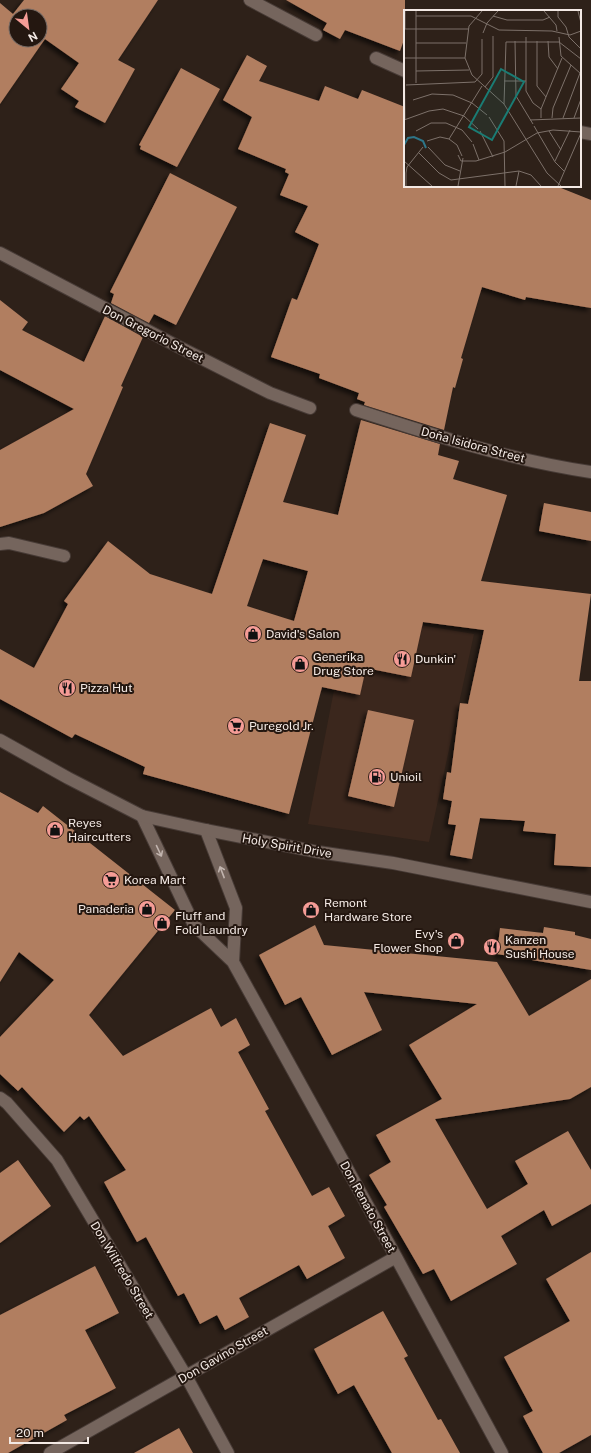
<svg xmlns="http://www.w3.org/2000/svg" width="591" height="1453" font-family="'Public Sans',sans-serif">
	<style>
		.built { fill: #3b271d }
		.building { fill: #b17e61; fill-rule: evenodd; filter: url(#shadow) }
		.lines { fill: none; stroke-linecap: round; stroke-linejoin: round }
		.street-casing { stroke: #473b36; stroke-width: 14 }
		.secondary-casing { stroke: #473b36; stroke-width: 14 }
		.street { stroke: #75655d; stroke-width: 12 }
		.secondary { stroke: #75655d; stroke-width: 12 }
		.oneway { stroke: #c1b4ae }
		.labels { text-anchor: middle; stroke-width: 4; stroke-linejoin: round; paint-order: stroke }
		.street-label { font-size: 12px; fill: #f3e9e4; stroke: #241710 }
		.poi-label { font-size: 12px; fill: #f3e9e4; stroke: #241710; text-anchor: start }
		.inset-river { fill: none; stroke: #2e7588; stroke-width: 2 }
		.inset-road { fill: none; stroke: #7d716a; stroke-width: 1 }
		.view { fill: #1a7c74; fill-opacity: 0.15; stroke: #1a7c74; stroke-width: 2 }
		.inset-edge { fill: none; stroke: #f3e9e4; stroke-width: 2 }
	</style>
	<defs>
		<filter id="shadow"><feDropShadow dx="-3.5" dy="3.5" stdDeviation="2" flood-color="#0009"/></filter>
	</defs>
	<rect width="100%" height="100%" fill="#2e2119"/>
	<path class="built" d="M349,613L474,634L429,842L308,824Z"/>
	<path class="building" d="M24,0H158L118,60L135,69L105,123L75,107L79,101L61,89L79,63L45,39L0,104V3L13,14ZM16,16H40V40H16Z
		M286,0H405V37L400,51L345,30L340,39L323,30L327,23Z
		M247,55L267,66L259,81L319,101L325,86L358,99L362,90L405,107V186H556L591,200V308L526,297L525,300L482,287L461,358L463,359L455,388L453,387L444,430L364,405L365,402L357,399L359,393L319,378L320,374L271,357L292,298L297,300L319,244L295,232L308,206L280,195L289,174L285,172L286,169L238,149L252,117L223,100Z
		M181,68L220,89L177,167L140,149L141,146L139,145Z
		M170,173L237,207L176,325L154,314L149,323L111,303L114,294L110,292Z
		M0,300L28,322L22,330L84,362L105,316L143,337L121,386L123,387L86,474L93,486L44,513L0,527V450L74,409L0,370Z
		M361,420L440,444L438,455L459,461L453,479L507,495L481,581L591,594L579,681H591V867L554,865L556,834L523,831L525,821L480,818L472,859L450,855L456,825L448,824L452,801L443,799L447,772L451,773L460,703L468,704L484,630L423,622L411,677L366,668L360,695L322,687L289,814L143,774L145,767L75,734L72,738L0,699V649L34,668L68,604L64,601L108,541L150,574L212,594L270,423L306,435L283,502L338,515ZM263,559L308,571L294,621L247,606Z
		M544,503L591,512V541L539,531Z
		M368,710L414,720L394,807L348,796Z
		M0,792L38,813L43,806L175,910L89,1015L123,1056L211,1008L221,1027L236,1018L250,1045L238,1052L269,1109L265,1111L312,1196L329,1187L345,1216L328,1226L345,1258L307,1279L299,1265L239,1298L249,1317L225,1330L217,1315L200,1324L184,1293L178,1296L146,1237L137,1242L104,1182L126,1170L89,1116L84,1120L80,1116L64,1132L22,1087L18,1091L0,1074V1037L54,980L19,952L0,982Z
		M315,925L324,945L497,962L529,1016L591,979V1087L570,1099L435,1119L487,1209L528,1184L515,1161L568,1131L591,1170V1204L552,1226L544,1210L501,1236L517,1264L451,1301L434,1269L423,1274L384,1207L387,1205L369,1175L391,1162L376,1135L442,1099L409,1045L477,1004L364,992L382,1030L332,1055L301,997L285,1005L259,955Z
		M544,927L575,932V935L591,939V970L497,954L500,928L543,933Z
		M18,1160L51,1206L0,1243V1173Z
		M591,1252V1435L559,1453H543L523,1416L533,1411L504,1357L570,1321L546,1279Z
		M95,1266L119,1313L85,1330L116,1388L64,1415L67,1420L8,1453H0V1315Z
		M383,1311L408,1356L404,1358L438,1420L441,1419L460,1453H392L354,1385L338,1394L314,1349Z
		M179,1428L193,1453H134Z"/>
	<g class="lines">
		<g class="street-casing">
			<path id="street" d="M250,0L316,35
				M376,58L405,71
				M580,132L591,134
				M0,253L177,346L270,393L310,408
				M356,410C433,435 510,460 591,472
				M0,544L9,543L64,556
				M142,816L194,925L233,962L396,1257L502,1453
				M206,830L236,908L233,962
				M0,1098L7,1103L57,1160L186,1376L228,1453
				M50,1453L396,1257"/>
		</g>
		<g class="secondary-casing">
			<path id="secondary" d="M0,740L68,778L142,816L206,830L318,852L393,863L591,902"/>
		</g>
		<use href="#street" class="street"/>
		<use href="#secondary" class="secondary"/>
	</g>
	<defs><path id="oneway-shaft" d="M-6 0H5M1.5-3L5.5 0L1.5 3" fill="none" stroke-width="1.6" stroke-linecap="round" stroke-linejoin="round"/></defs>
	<g class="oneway">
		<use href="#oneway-shaft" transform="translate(159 851) rotate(65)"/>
		<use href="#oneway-shaft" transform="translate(222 872) rotate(-111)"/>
	</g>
	<defs>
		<g id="shop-disc" transform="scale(0.9)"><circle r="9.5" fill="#f59c96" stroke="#241710"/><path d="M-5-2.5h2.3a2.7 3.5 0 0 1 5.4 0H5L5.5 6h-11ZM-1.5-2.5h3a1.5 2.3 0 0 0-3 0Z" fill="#111"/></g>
		<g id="restaurant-disc" transform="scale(0.9)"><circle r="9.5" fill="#f59c96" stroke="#241710"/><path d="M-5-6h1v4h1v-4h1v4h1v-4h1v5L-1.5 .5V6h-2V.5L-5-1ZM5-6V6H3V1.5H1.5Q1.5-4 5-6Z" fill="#111"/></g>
		<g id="supermarket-disc" transform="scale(0.9)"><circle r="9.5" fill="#f59c96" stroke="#241710"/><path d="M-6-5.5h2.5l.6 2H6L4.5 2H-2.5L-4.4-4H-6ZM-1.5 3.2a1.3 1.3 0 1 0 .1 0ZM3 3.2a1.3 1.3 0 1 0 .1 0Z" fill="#111"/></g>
		<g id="fuel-disc" transform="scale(0.9)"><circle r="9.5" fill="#f59c96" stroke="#241710"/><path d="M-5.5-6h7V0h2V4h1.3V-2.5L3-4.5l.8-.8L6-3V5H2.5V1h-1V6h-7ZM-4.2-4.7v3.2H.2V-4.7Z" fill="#111"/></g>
	</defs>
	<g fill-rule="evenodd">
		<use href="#shop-disc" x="253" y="634"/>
		<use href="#restaurant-disc" x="402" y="659"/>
		<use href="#shop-disc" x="300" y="664"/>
		<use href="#restaurant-disc" x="67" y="688"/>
		<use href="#supermarket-disc" x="236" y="726"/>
		<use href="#fuel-disc" x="377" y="777"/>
		<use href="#shop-disc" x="55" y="830"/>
		<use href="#supermarket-disc" x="111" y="880"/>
		<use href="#shop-disc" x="147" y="909"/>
		<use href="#shop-disc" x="311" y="910"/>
		<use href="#shop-disc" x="162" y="923"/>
		<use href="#shop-disc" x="456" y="941"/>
		<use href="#restaurant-disc" x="492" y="947"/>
	</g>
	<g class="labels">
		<g class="street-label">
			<text transform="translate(153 334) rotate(27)" y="4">Don Gregorio Street</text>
			<text transform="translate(473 445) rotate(15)" y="4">Doña Isidora Street</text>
			<text transform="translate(287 846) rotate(10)" y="4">Holy Spirit Drive</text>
			<text transform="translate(368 1207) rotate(61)" y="4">Don Renato Street</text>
			<text transform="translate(122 1270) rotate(59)" y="4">Don Wilfredo Street</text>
			<text transform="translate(223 1355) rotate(-30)" y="4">Don Gavino Street</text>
		</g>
		<g class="poi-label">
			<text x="266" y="638">David's Salon</text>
			<text x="313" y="661">Generika<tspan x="313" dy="14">Drug Store</tspan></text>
			<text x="415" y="663">Dunkin'</text>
			<text x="80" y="692">Pizza Hut</text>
			<text x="249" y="730">Puregold Jr.</text>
			<text x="390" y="781">Unioil</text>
			<text x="68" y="827">Reyes<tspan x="68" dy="14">Haircutters</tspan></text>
			<text x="124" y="884">Korea Mart</text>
			<text x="324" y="907">Remont<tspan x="324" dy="14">Hardware Store</tspan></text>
			<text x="134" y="913" text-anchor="end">Panaderia</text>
			<text x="175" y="920">Fluff and<tspan x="175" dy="14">Fold Laundry</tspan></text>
			<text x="443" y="938" text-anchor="end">Evy's<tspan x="443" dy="14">Flower Shop</tspan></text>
			<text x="505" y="944">Kanzen<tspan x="505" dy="14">Sushi House</tspan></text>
		</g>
	</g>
	<g transform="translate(404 10)">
		<rect width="177" height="177" fill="#2e2119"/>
		<path class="inset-river" d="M0,135L4,128L10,127L19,131L22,138"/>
		<path class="inset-road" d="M1,1V19M12,1V19H65M140,1L152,15L153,21M154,1V7L162,17L165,27L177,39M174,1L177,13M12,6H67L95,20L148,21L166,25L177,21M89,6L103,10H139L146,7M0,19H12V48H61L68,65L100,94L143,163L157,176M79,23L83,13L94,1M122,27V81L129,93L137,99M155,27L157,46L177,64M0,30L1,110M111,31L112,86L129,114M133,31V76L142,87M144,31L145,47L154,59M12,33H62M0,48H12V73M61,48L65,16L78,1M12,61L65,60M100,71H122M2,75L71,72L78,64V29M81,77L89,67V26M9,90L28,84L49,85L68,93L83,105M100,94L102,32H155L177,49M85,107L100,131L101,176M137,108V99L158,48M148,108L149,98L167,55M159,108L176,63M170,108L177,89M0,110L25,101L39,99L60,106L74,119M126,110L177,108M130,116L151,152L160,161M12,121L27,113H42L58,120L68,132M76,121L89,147M145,121L157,140M45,129L78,76M23,131L36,127L45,129L53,135L58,146M69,134L75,150M24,137L41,155L56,161M15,143L35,163L47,170L115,161L127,165L137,176M54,145L57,151H72L101,142L133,123L149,120L177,122M0,151L28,176M151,151L166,120M2,163L3,157L19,137M2,163V176M54,176L59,148M112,176L115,161M154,176L177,123"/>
		<path class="view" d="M97,59L120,72L88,130L65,117Z"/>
		<rect width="177" height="177" class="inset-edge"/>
	</g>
	<g transform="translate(28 28) rotate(151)"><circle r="19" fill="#241710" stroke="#776b65"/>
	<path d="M0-3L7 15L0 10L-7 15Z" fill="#f59c96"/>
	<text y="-6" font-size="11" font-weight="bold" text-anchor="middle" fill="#f3e9e4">N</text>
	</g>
	<path d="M10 1437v6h78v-6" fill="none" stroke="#f3e9e4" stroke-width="2"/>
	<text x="16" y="1437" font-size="12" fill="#f3e9e4" stroke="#241710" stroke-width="3" paint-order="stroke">20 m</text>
</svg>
